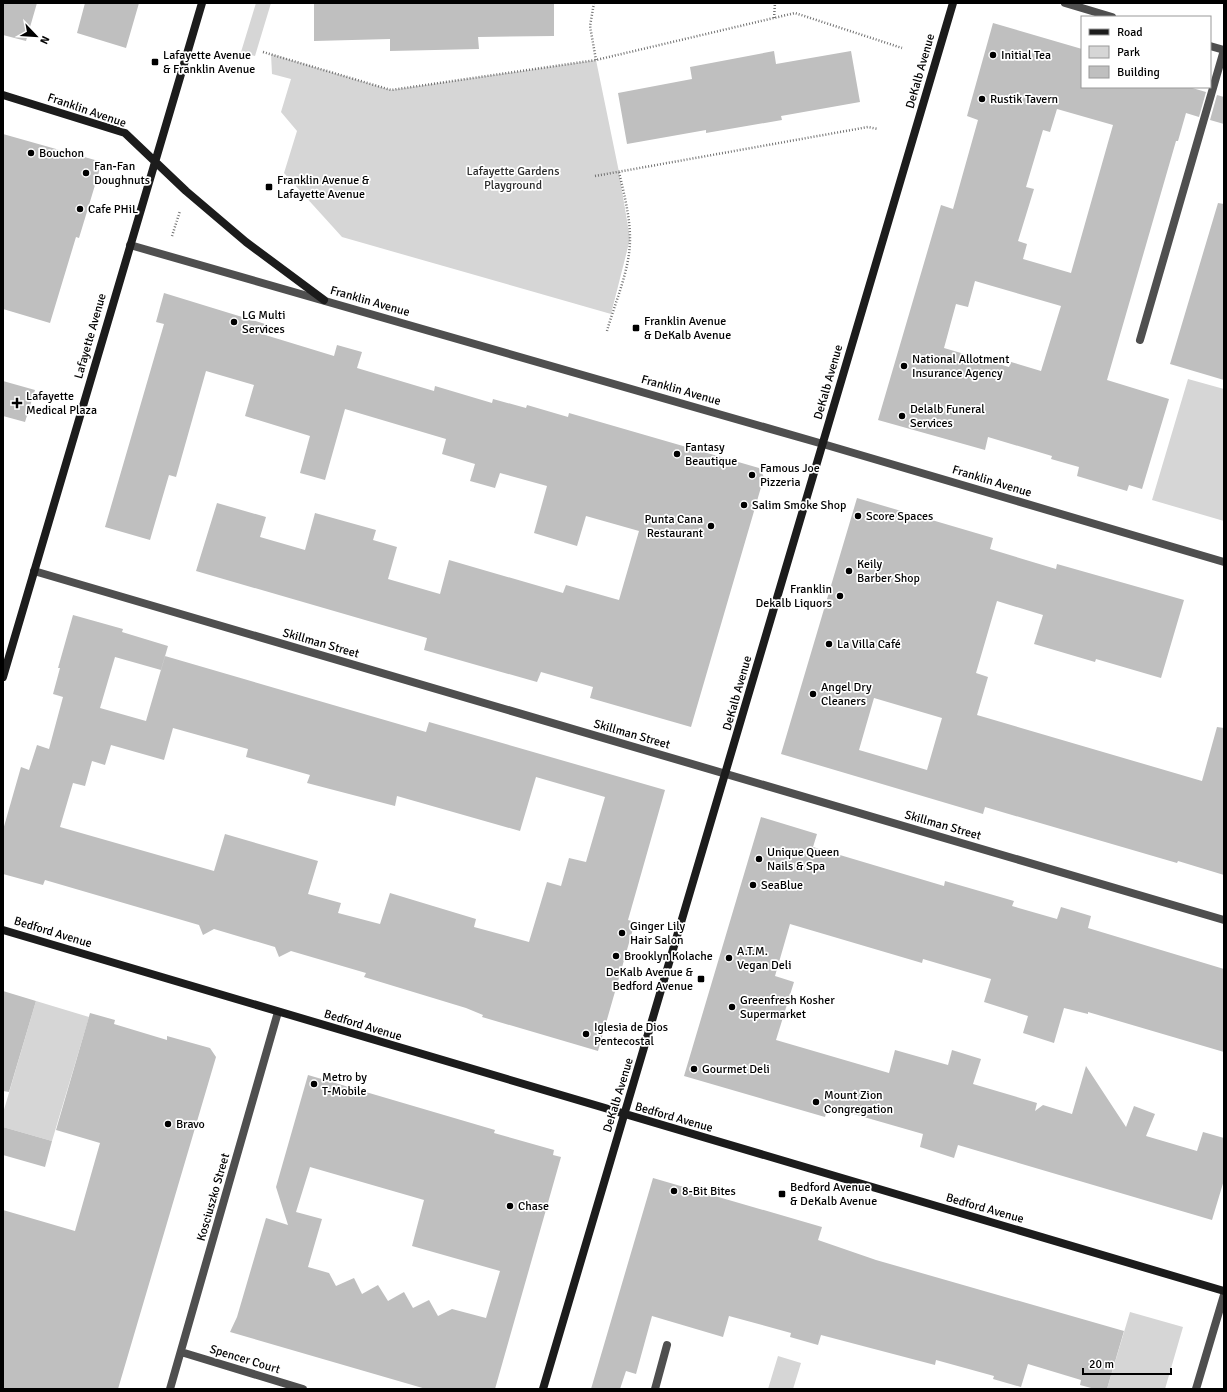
<svg xmlns="http://www.w3.org/2000/svg" width="1227" height="1392" font-family="Signika,sans-serif">
	<style>
		.green { fill: #d6d6d6 }
		.building { fill: #bfbfbf; fill-rule: evenodd }
		.lines { fill: none; stroke-linecap: round; stroke-linejoin: round }
		.path { stroke: #717171; stroke-width: 2.5; stroke-dasharray: 1 2; stroke-linecap: butt }
		.lane { stroke: #4f4f4f; stroke-width: 8 }
		.street { stroke: #4f4f4f; stroke-width: 8 }
		.secondary { stroke: #1c1c1c; stroke-width: 8 }
		.poi-dot { fill: #000; stroke: #fff; stroke-width: 1.5 }
		.labels { text-anchor: middle; stroke-width: 3.5; stroke-linejoin: round; paint-order: stroke }
		.poi-label { font-size: 12px; fill: #000; stroke: #fff; text-anchor: start }
		.street-label { font-size: 12px; fill: #000; stroke: #fff }
		.park-label { font-size: 12px; fill: #2d2d2d; stroke: #fff }
	</style>
	<rect width="100%" height="100%" fill="#fff"/>
	<path class="green" d="M256,3H271L255,56L241,52Z
		M271,54L391,90L596,60L619,172L630,239L611,314L342,237L284,173L297,131L281,112L291,79L272,74Z
		M1188,379L1224,389V521L1152,500Z
		M36,1001L89,1017L52,1141L3,1127V1113Z
		M1130,1312L1183,1327L1165,1389H1107Z
		M778,1356L801,1363L793,1389H768Z"/>
	<path class="building" d="M3,3H37L26,41L3,35Z
		M85,3H139L126,48L77,33Z
		M314,3H554V36L478,37L479,49L390,51V39L314,41Z
		M993,23L1082,49V87H1189L1206,92L1199,117L1186,113L1178,141H1176L1107,380L1169,399L1142,489L1129,485L1127,491L1077,476L1079,467L1051,459L1052,456L988,437L985,450L878,420L941,205L953,209L978,120L967,116ZM1057,109L1113,125L1071,273L1023,259L1027,244L1018,241L1034,189L1026,187L1043,130L1050,132ZM975,281L1061,306L1041,371L1011,362L1009,367L944,348L956,304L968,307Z
		M774,51L776,64L851,51L860,102L781,116L782,120L706,133V130L627,144L618,93L692,79L690,67Z
		M1217,95L1224,97V124L1210,120Z
		M3,134L102,162L79,238L76,237L50,323L3,309Z
		M1218,203L1224,204V380L1170,364Z
		M164,293L265,324L262,334L334,356L337,345L362,352L357,368L434,391L435,386L492,403L493,399L526,408L527,405L568,417L569,413L759,468L764,477L691,727L590,698L593,687L541,672L537,682L480,666L424,650L427,638L196,571L217,503L266,517L260,537L305,550L315,513L376,530L373,540L397,547L388,579L440,594L449,560L563,593L566,585L619,600L639,531L586,516L577,546L534,533L547,486L500,473L495,488L470,481L475,464L442,454L446,439L345,409L325,480L300,473L310,436L245,416L254,385L206,371L176,477L169,475L150,540L105,527L164,324L156,322Z
		M3,381L35,390L25,422L3,416Z
		M857,498L993,538L990,549L1056,569L1057,564L1184,600L1161,678L1096,659L1095,662L1034,644L1043,615L997,601L976,673L988,677L977,715L1202,781L1217,727L1224,728V875L1178,861L1177,863L985,807L983,814L781,754ZM874,698L942,718L927,770L859,750Z
		M73,615L123,629L122,632L168,646L161,670L115,657L100,708L146,721L165,656L426,732L429,722L665,790L628,920L635,922L598,1051L482,1017L483,1015L466,1008L364,977L366,973L291,951L279,957L275,947L214,929L203,935L199,925L45,880L43,885L3,874V830L21,767L29,770L37,745L49,749L63,697L53,694L60,668H58ZM173,728L248,749L246,757L310,775L307,783L395,806L397,796L520,831L536,777L605,797L586,862L569,858L561,886L547,882L529,942L474,927L476,919L390,893L380,924L338,913L341,903L308,894L318,861L225,834L214,871L60,827L73,783L85,786L92,761L105,765L111,745L164,760Z
		M761,817L817,834L813,847L944,886L945,881L1014,901L1012,906L1057,919L1061,907L1091,916L1088,928L1224,969V1052L1088,1012V1014L1064,1008L1054,1043L1023,1033L1028,1016L984,1002L991,979L923,959L922,963L790,924L775,976L794,982L776,1040L889,1073L895,1050L948,1065L952,1050L981,1059L973,1084L1037,1103L1035,1111L1043,1105L1072,1114L1086,1066L1126,1127L1134,1106L1155,1114L1146,1136L1197,1151L1203,1132L1224,1138V1180L1212,1220L958,1145L954,1158L920,1147L923,1134L843,1111L842,1114L827,1110L825,1117L684,1076Z
		M3,991L36,1001L9,1092L3,1091Z
		M90,1013L115,1020L114,1024L167,1040V1036L210,1048L216,1057L118,1389H3V1210L75,1231L100,1143L56,1130Z
		M308,1075L495,1130L494,1133L554,1150L553,1155L561,1157L495,1389H426L230,1332L237,1317L266,1218L288,1225L276,1187ZM310,1167L424,1200L412,1246L500,1271L486,1318L452,1309L438,1316L429,1300L413,1308L404,1292L388,1301L378,1285L362,1294L354,1278L336,1286L329,1273L308,1267L322,1219L296,1212Z
		M3,1127L52,1141L45,1167L3,1155Z
		M653,1178L822,1227L818,1240L876,1260L1124,1331L1107,1389H1095L1080,1385L1081,1380L1028,1364L1021,1387L993,1379L994,1376L936,1360L935,1365L821,1335L818,1345L790,1337L791,1333L729,1316L723,1337L652,1316L636,1374L626,1371L620,1389H591Z"/>
	<g class="lines">
		<path class="path" d="M594,3L590,26L596,60
			M774,18L775,3
			M263,52L391,90L596,60L795,13L902,48
			M595,176L868,127L878,129
			M172,236L180,211
			M607,331C615,302 630,270 630,239C630,216 624,194 619,172"/>
		<path class="lane" d="M1140,340L1224,50
			M655,1389L667,1345
			M1196,1389L1224,1295"/>
		<path class="street" d="M1065,3L1112,17
			M1210,46L1224,50
			M130,245L823,444L1224,562
			M34,571L1224,920
			M181,1352L303,1389
			M170,1389L278,1012"/>
		<path class="secondary" d="M3,95L125,133L186,191L246,242L324,300
			M3,677L202,3
			M3,930L1224,1291
			M543,1389L953,3"/>
	</g>
	<g class="poi-dot">
		<circle cx="993" cy="55" r="4"/>
		<rect x="151" y="58" width="8" height="8" rx="2"/>
		<circle cx="982" cy="99" r="4"/>
		<circle cx="31" cy="153" r="4"/>
		<circle cx="86" cy="173" r="4"/>
		<rect x="265" y="183" width="8" height="8" rx="2"/>
		<circle cx="80" cy="209" r="4"/>
		<circle cx="234" cy="322" r="4"/>
		<rect x="632" y="324" width="8" height="8" rx="2"/>
		<circle cx="904" cy="366" r="4"/>
		<path d="M15 397h4v4h4v4h-4v4h-4v-4h-4v-4h4z"/>
		<circle cx="902" cy="416" r="4"/>
		<circle cx="677" cy="454" r="4"/>
		<circle cx="752" cy="475" r="4"/>
		<circle cx="744" cy="505" r="4"/>
		<circle cx="858" cy="516" r="4"/>
		<circle cx="711" cy="526" r="4"/>
		<circle cx="849" cy="571" r="4"/>
		<circle cx="840" cy="596" r="4"/>
		<circle cx="829" cy="644" r="4"/>
		<circle cx="813" cy="694" r="4"/>
		<circle cx="759" cy="859" r="4"/>
		<circle cx="753" cy="885" r="4"/>
		<circle cx="622" cy="933" r="4"/>
		<circle cx="616" cy="956" r="4"/>
		<circle cx="729" cy="958" r="4"/>
		<rect x="697" y="975" width="8" height="8" rx="2"/>
		<circle cx="732" cy="1007" r="4"/>
		<circle cx="586" cy="1034" r="4"/>
		<circle cx="694" cy="1069" r="4"/>
		<circle cx="314" cy="1084" r="4"/>
		<circle cx="816" cy="1102" r="4"/>
		<circle cx="168" cy="1124" r="4"/>
		<circle cx="674" cy="1191" r="4"/>
		<rect x="778" y="1190" width="8" height="8" rx="2"/>
		<circle cx="510" cy="1206" r="4"/>
	</g>
	<g class="labels">
		<g class="poi-label">
			<text x="163" y="59">Lafayette Avenue<tspan x="163" dy="14">&amp; Franklin Avenue</tspan></text>
			<text x="1001" y="59">Initial Tea</text>
			<text x="990" y="103">Rustik Tavern</text>
			<text x="39" y="157">Bouchon</text>
			<text x="94" y="170">Fan-Fan<tspan x="94" dy="14">Doughnuts</tspan></text>
			<text x="277" y="184">Franklin Avenue &amp;<tspan x="277" dy="14">Lafayette Avenue</tspan></text>
			<text x="88" y="213">Cafe PHiL</text>
			<text x="242" y="319">LG Multi<tspan x="242" dy="14">Services</tspan></text>
			<text x="644" y="325">Franklin Avenue<tspan x="644" dy="14">&amp; DeKalb Avenue</tspan></text>
			<text x="912" y="363">National Allotment<tspan x="912" dy="14">Insurance Agency</tspan></text>
			<text x="26" y="400">Lafayette<tspan x="26" dy="14">Medical Plaza</tspan></text>
			<text x="910" y="413">Delalb Funeral<tspan x="910" dy="14">Services</tspan></text>
			<text x="685" y="451">Fantasy<tspan x="685" dy="14">Beautique</tspan></text>
			<text x="760" y="472">Famous Joe<tspan x="760" dy="14">Pizzeria</tspan></text>
			<text x="752" y="509">Salim Smoke Shop</text>
			<text x="866" y="520">Score Spaces</text>
			<text x="703" y="523" text-anchor="end">Punta Cana<tspan x="703" dy="14">Restaurant</tspan></text>
			<text x="857" y="568">Keily<tspan x="857" dy="14">Barber Shop</tspan></text>
			<text x="832" y="593" text-anchor="end">Franklin<tspan x="832" dy="14">Dekalb Liquors</tspan></text>
			<text x="837" y="648">La Villa Café</text>
			<text x="821" y="691">Angel Dry<tspan x="821" dy="14">Cleaners</tspan></text>
			<text x="767" y="856">Unique Queen<tspan x="767" dy="14">Nails &amp; Spa</tspan></text>
			<text x="761" y="889">SeaBlue</text>
			<text x="630" y="930">Ginger Lily<tspan x="630" dy="14">Hair Salon</tspan></text>
			<text x="737" y="955">A.T.M.<tspan x="737" dy="14">Vegan Deli</tspan></text>
			<text x="624" y="960">Brooklyn Kolache</text>
			<text x="693" y="976" text-anchor="end">DeKalb Avenue &amp;<tspan x="693" dy="14">Bedford Avenue</tspan></text>
			<text x="740" y="1004">Greenfresh Kosher<tspan x="740" dy="14">Supermarket</tspan></text>
			<text x="594" y="1031">Iglesia de Dios<tspan x="594" dy="14">Pentecostal</tspan></text>
			<text x="702" y="1073">Gourmet Deli</text>
			<text x="322" y="1081">Metro by<tspan x="322" dy="14">T-Mobile</tspan></text>
			<text x="824" y="1099">Mount Zion<tspan x="824" dy="14">Congregation</tspan></text>
			<text x="176" y="1128">Bravo</text>
			<text x="790" y="1191">Bedford Avenue<tspan x="790" dy="14">&amp; DeKalb Avenue</tspan></text>
			<text x="682" y="1195">8-Bit Bites</text>
			<text x="518" y="1210">Chase</text>
		</g>
		<g class="street-label">
			<text transform="translate(920 71) rotate(-74)" y="4">DeKalb Avenue</text>
			<text transform="translate(87 110) rotate(19)" y="4">Franklin Avenue</text>
			<text transform="translate(370 301) rotate(16)" y="4">Franklin Avenue</text>
			<text transform="translate(90 336) rotate(-74)" y="4">Lafayette Avenue</text>
			<text transform="translate(828 382) rotate(-74)" y="4">DeKalb Avenue</text>
			<text transform="translate(681 390) rotate(16)" y="4">Franklin Avenue</text>
			<text transform="translate(992 481) rotate(17)" y="4">Franklin Avenue</text>
			<text transform="translate(321 643) rotate(16)" y="4">Skillman Street</text>
			<text transform="translate(737 693) rotate(-74)" y="4">DeKalb Avenue</text>
			<text transform="translate(632 734) rotate(16)" y="4">Skillman Street</text>
			<text transform="translate(943 825) rotate(16)" y="4">Skillman Street</text>
			<text transform="translate(53 932) rotate(17)" y="4">Bedford Avenue</text>
			<text transform="translate(363 1025) rotate(17)" y="4">Bedford Avenue</text>
			<text transform="translate(618 1095) rotate(-73)" y="4">DeKalb Avenue</text>
			<text transform="translate(674 1117) rotate(16)" y="4">Bedford Avenue</text>
			<text transform="translate(213 1197) rotate(-74)" y="4">Kosciuszko Street</text>
			<text transform="translate(985 1208) rotate(16)" y="4">Bedford Avenue</text>
			<text transform="translate(245 1359) rotate(17)" y="4">Spencer Court</text>
		</g>
		<g class="park-label">
			<text x="513" y="175">Lafayette Gardens<tspan x="513" dy="14">Playground</tspan></text>
		</g>
	</g>
	<rect width="1227" height="1392" fill="none" stroke="#000000" stroke-width="8"/>
	<rect x="1081" y="16" width="130" height="72" fill="#ffffff" stroke="#999999"/>
	<rect x="1089" y="29" width="20" height="6" fill="#1c1c1c" stroke="#999999"/>
	<text x="1117" y="36" font-size="12" fill="#000000">Road</text>
	<rect x="1089" y="46" width="20" height="12" fill="#d6d6d6" stroke="#999999"/>
	<text x="1117" y="56" font-size="12" fill="#000000">Park</text>
	<rect x="1089" y="66" width="20" height="12" fill="#bfbfbf" stroke="#999999"/>
	<text x="1117" y="76" font-size="12" fill="#000000">Building</text>
	<g transform="translate(36 36) rotate(115)" stroke="#ffffff" stroke-width="3" paint-order="stroke">
	<path d="M0-3L7 15L0 10L-7 15Z" fill="#000000"/>
	<text y="-6" font-size="11" font-weight="bold" text-anchor="middle" fill="#000000">N</text>
	</g>
	<path d="M1083 1368v6h88v-6" fill="none" stroke="#000000" stroke-width="2"/>
	<text x="1089" y="1368" font-size="12" fill="#000000" stroke="#ffffff" stroke-width="3" paint-order="stroke">20 m</text>
</svg>
